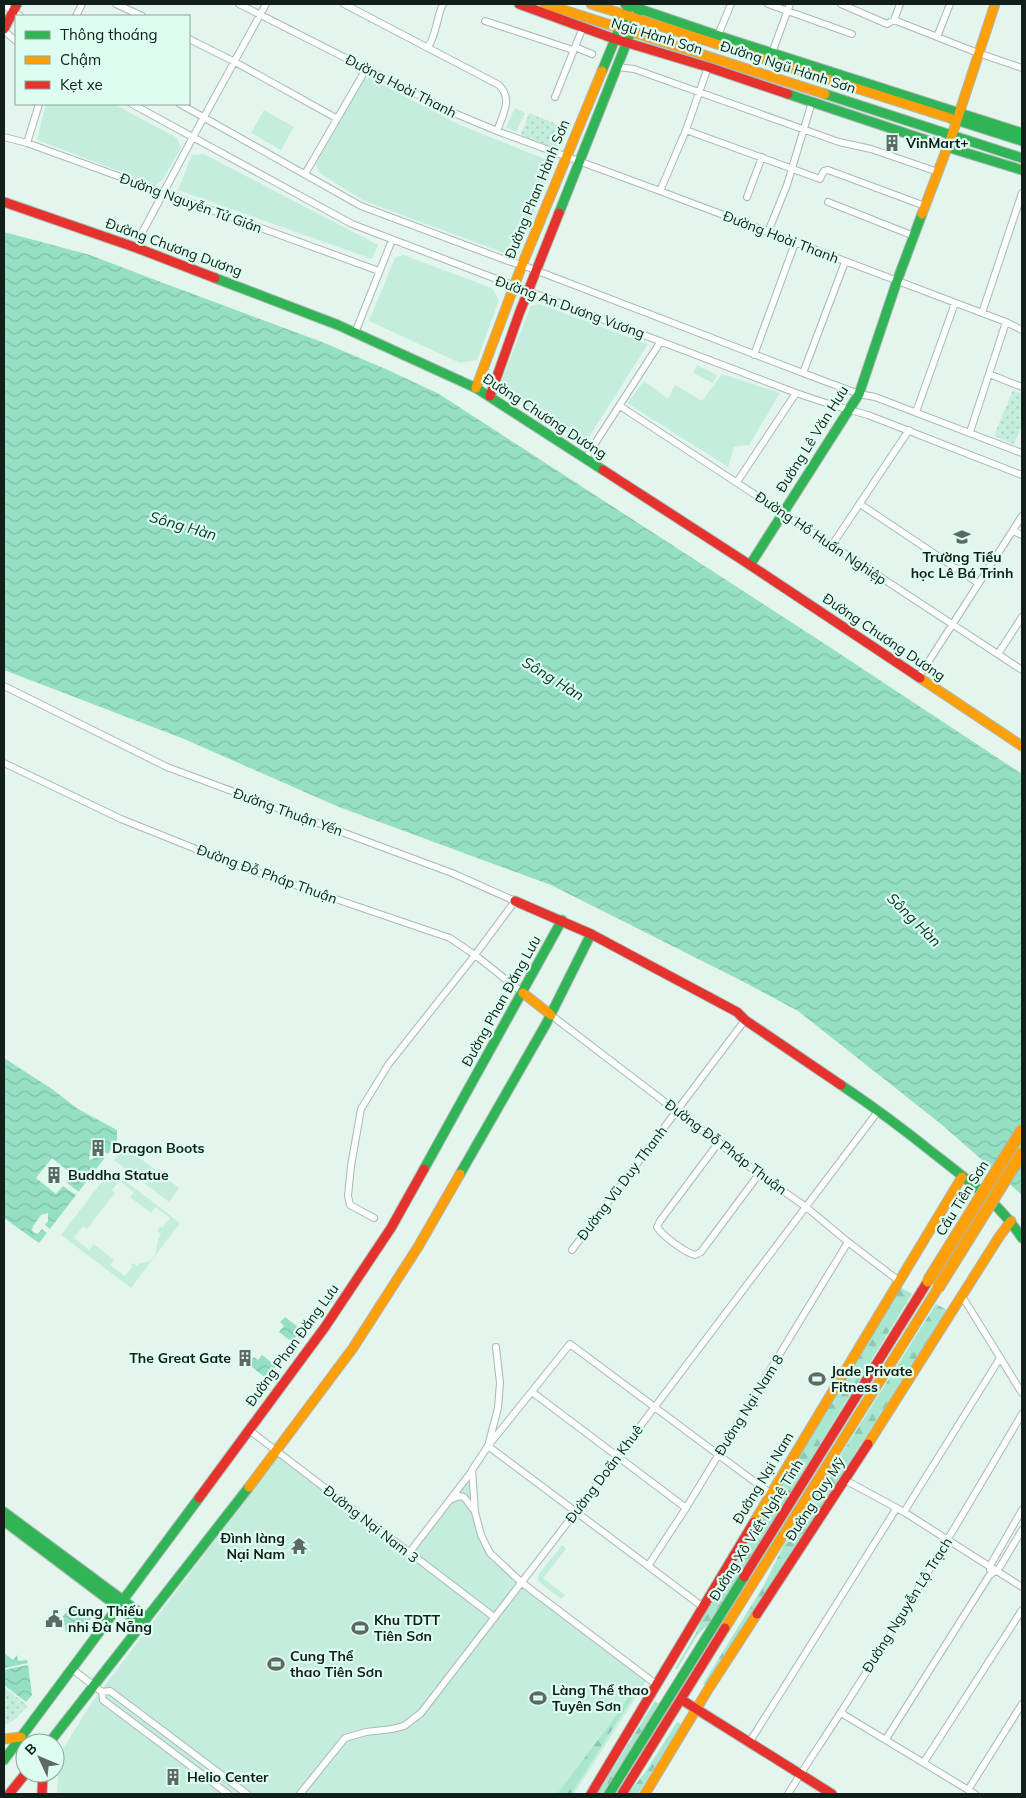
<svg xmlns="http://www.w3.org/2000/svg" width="1026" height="1798" font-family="Mulish,sans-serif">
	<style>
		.green { fill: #c4eddc; fill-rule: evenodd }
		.forest { fill: url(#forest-firs) }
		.park { fill: url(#park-dots) }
		.water { fill: url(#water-waves) }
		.pier { fill: #e4f5ee }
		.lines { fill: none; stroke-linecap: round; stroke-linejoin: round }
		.street-casing { stroke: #abb8b3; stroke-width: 8 }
		.fast-casing { stroke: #abb8b3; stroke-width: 11 }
		.slow-casing { stroke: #abb8b3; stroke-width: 11 }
		.jam-casing { stroke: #abb8b3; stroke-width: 11 }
		.street { stroke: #fbfefc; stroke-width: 6 }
		.fast { stroke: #30b455; stroke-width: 9 }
		.slow { stroke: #ff9f0a; stroke-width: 9 }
		.jam { stroke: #e5322d; stroke-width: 9 }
		.slow-bridge-casing { stroke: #abb8b3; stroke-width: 13; stroke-linecap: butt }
		.slow-bridge { stroke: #ff9f0a; stroke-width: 11 }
		.labels { text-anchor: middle; stroke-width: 4.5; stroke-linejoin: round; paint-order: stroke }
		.street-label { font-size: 14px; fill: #121e19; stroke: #dcfdef }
		.poi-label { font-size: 14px; font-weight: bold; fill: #121e19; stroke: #dcfdef; text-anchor: start }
		.water-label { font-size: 15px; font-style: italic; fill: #043325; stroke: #dcfdef }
	</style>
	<defs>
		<pattern id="forest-firs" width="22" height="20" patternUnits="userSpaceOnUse" patternTransform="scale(1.25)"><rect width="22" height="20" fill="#a9e6cf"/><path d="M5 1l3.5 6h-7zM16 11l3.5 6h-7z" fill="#90c5b1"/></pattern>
		<pattern id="park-dots" width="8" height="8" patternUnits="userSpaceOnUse" patternTransform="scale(1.25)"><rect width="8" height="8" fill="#c4eddc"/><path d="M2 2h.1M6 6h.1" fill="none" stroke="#a7cbbc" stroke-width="1.8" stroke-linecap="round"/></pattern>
		<pattern id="water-waves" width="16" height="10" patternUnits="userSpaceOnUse" patternTransform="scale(1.25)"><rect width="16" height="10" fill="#95dfc3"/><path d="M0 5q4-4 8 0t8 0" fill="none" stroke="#7fbfa7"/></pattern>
	</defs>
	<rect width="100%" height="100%" fill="#e4f5ee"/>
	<path class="green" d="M370,78L460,125L550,161L552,168L522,242L516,253L507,254L364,201L318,172L316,164L363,79Z
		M46,104H114L177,138L181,148L163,179L156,185L37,140Z
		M515,108L525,113L516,132L506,127Z
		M264,110L294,127L281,150L251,133Z
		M204,154L378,245L372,259L178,190L192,155Z
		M403,255L492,288L499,300L477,360L460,363L369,321L395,258Z
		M539,304L648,344L589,437L580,441L509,394L501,382L531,306Z
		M697,365L717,375L713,383L693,373Z
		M722,374L780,393L749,445L734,447L728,467L627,403L644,381L668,399L675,385L702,401Z
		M124,1146L179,1188L169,1202L114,1160Z
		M111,1170L180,1223L131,1288L61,1235ZM119,1181L134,1192L130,1197L151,1213L155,1207L170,1218L162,1228L160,1227L157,1231L161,1234C153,1245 162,1263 139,1263L137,1266L133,1263L131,1265L132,1267L125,1276L110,1265L114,1260L94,1244L89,1250L74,1238L83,1226L87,1229L115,1193L112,1190Z
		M278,1457L408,1556L470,1479L472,1517L488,1555L647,1680L574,1794H57L59,1762L63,1749L90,1705Z
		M562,1545L566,1549L543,1578L565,1595L561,1599L539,1582L538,1579L539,1574Z"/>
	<path class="forest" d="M900,1287L912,1294L710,1623L698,1634L677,1669H675L696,1633L703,1616Z
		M936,1304L947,1310L706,1686L703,1684L764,1585L784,1545Z
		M633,1690L636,1692L571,1794H557L614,1719Z
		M655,1701L659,1704L603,1794H597Z
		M677,1722L681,1724L638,1794H628L646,1771Z"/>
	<path class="park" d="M529,113L566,128L557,149L521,135Z
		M1013,390L1022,394V425L1014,444L994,436Z
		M4,1687L28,1706L14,1720L4,1726Z"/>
	<path class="water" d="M4,232L90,255L158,281L322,342L388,370L439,394L828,646L1022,774V1195L941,1124L798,1011L740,980L551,885L339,807L184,739L4,670Z
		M4,1058L52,1089L78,1109L117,1130V1142L39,1243L4,1218Z
		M285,1317L302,1330L292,1342L279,1332L284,1326L280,1322Z
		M262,1355L276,1366L266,1378L248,1364L254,1357L258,1360Z
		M73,1604L91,1618L81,1629L66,1632L63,1616Z
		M4,1653L13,1660L17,1655L18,1661L27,1660L28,1663L4,1668Z
		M28,1665L32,1695L26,1702L4,1685V1670Z"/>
	<path class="pier" d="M98,1140H102L104,1142L105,1146L102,1150L108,1154L105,1158L99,1154L97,1157L89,1160L90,1151Z
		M52,1158L72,1174L66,1182L79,1192L76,1195L63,1186L56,1194L36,1178Z
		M48,1213V1221L45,1225L50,1229L47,1233L42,1229L38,1234L34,1233L32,1230L33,1226L41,1215Z"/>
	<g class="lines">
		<g class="street-casing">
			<path id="street" d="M116,4L142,16
				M239,4L454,113L497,131L660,191L1006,322L1022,330
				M344,4L499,85C513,99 503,114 497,131
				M768,4L852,34
				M841,4L887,24L894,20
				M4,5L20,16
				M76,16L82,4
				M894,20L978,53L1022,68
				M894,20L900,4
				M485,21L573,50
				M4,31L16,41
				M718,35L731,4
				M937,37L950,4
				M189,39L235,62L336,118
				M428,47C437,34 436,18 443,4
				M575,47L592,54
				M772,53L790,4
				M617,67L634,69L839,142L871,149L938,172
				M555,97L583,27
				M132,104L352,224L796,393L832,405L868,415L1022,475
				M180,104L361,206L508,261L522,265L803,373L859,394L875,397L1022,453
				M686,130L820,179L824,171L828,170L925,206
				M4,137L27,143L379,271
				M27,143L39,104
				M305,174L366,69
				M660,191L686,130L708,67
				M747,197L762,157
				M828,202L914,236
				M768,232L787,185L812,102
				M137,248L142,233L193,137L266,4
				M982,313L1022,193
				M355,333L392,240
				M754,355L795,243
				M803,373L845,262
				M989,374L1022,387
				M620,406L1022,670
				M916,412L955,303
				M970,432L1006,322
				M585,459L661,341
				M737,482L796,393
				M860,504L978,583
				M1013,531L1022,535
				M832,545L909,430
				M998,654L1022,617
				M918,678L1022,516
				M4,686L167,767L452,873L515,901L475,955L388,1065L361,1109L351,1166L348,1196L350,1205L374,1218
				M4,763L121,819L236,865L450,938L475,955L523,993
				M551,1015L759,1174L806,1207L848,1242L899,1281
				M719,1142L660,1221L657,1227C663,1236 684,1252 695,1255L701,1252L759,1174
				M572,1250L745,1020
				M962,1296L1022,1393
				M496,1347L500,1383L498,1408L488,1446L472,1470L475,1512L481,1535L490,1553L521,1582L657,1685
				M532,1392L686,1508
				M249,1430L494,1617
				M845,1480L904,1512L1022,1587
				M450,1500L459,1496L464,1497L473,1509
				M904,1512L1000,1358
				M409,1553L472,1471
				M648,1566L686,1508L848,1242
				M990,1570L991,1564L1022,1510
				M703,1607L488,1446L570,1344L771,1494
				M72,1669L102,1692L103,1700L228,1794
				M102,1692L110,1691L247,1794
				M841,1713L975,1794
				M886,1739L989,1576L1000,1567L1022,1530
				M749,1743L896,1509
				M924,1762L1022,1610
				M968,1790L1022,1704
				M300,1794L345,1738L366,1732L392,1729L404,1726L421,1713L558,1535L879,1110
				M788,1794C805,1766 824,1739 841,1712C904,1614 963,1514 1022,1414"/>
		</g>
		<g class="fast-casing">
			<path id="fast" d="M625,4L725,38L1022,133
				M602,71L627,10
				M788,94L947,147L1022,170
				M825,94L1022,158
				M950,118L1022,141
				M559,213L636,19L640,8L639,4
				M215,278L338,325L476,388L603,470
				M750,565L859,394L897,281L922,214
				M841,1085C874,1107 906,1131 937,1156C969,1181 999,1203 1022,1238
				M424,1169L562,920
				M460,1174L546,1024L591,934
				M4,1512L147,1618
				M4,1521L142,1625
				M49,1743L249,1487
				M4,1760L199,1498
				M609,1794L744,1577"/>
		</g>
		<g class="slow-casing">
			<path id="slow" d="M545,4L825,94
				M591,4L950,118
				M922,214L952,135L995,4
				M476,388L522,265L602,71
				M920,678L1022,746
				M523,993L551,1015
				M868,1444L999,1237L1011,1221
				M249,1487L353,1348L418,1247L460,1174
				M754,1522L962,1177
				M725,1628L938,1288
				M4,1739L21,1737
				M645,1794L709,1688L757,1614"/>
		</g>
		<g class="jam-casing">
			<path id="jam" d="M519,4L615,39L708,67L788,94
				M4,29L17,4
				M4,202L137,248L215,278
				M490,396L519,314L559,213
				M603,470L750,565L920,678
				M515,901L591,934L737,1012L745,1020L841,1085
				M199,1498L325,1327L391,1228L424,1169
				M744,1577L928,1281
				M757,1614L868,1444
				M682,1700L832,1794
				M9,1794L26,1773
				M42,1794L43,1773
				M591,1794L754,1522
				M622,1794L725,1628"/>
		</g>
		<use href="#street" class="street"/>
		<use href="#fast" class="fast"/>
		<use href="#slow" class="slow"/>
		<use href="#jam" class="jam"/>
		<g class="slow-bridge-casing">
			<path id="slow-bridge" d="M928,1281L1022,1130
				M938,1288L1022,1153"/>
		</g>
		<use href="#slow-bridge" class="slow-bridge"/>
	</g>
	<defs>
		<g id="building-bare" transform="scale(1.35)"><path d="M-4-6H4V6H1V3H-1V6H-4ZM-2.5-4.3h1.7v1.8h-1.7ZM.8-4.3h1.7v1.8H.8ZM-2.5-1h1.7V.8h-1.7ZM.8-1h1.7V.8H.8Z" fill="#5c6964" stroke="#dcfdef" stroke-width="2.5" paint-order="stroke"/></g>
		<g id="school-bare" transform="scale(1.35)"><path d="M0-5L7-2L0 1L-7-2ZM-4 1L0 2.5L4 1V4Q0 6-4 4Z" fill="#5c6964" stroke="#dcfdef" stroke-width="2.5" paint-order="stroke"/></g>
		<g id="stadium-bare" transform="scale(1.35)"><path d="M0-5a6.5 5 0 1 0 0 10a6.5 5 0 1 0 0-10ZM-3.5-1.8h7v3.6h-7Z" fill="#5c6964" stroke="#dcfdef" stroke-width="2.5" paint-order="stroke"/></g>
		<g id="temple-bare" transform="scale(1.35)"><path d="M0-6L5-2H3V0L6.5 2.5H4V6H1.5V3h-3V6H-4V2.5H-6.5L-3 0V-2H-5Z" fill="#5c6964" stroke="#dcfdef" stroke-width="2.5" paint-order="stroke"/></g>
		<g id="civic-bare" transform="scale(1.35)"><path d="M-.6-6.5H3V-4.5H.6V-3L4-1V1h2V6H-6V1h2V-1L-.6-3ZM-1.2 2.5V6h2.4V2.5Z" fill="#5c6964" stroke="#dcfdef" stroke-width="2.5" paint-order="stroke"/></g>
	</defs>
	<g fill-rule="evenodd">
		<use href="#building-bare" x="892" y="143"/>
		<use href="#school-bare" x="962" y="537"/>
		<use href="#building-bare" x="98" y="1148"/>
		<use href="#building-bare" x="54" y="1175"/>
		<use href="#building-bare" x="245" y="1358"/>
		<use href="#stadium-bare" x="817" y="1379"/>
		<use href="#temple-bare" x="299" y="1546"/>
		<use href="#civic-bare" x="54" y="1619"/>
		<use href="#stadium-bare" x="360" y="1628"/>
		<use href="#stadium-bare" x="276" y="1664"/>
		<use href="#stadium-bare" x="538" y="1698"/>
		<use href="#building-bare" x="173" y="1777"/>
	</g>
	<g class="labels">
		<g class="street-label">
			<text transform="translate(657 36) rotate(17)" y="5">Ngũ Hành Sơn</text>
			<text transform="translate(788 67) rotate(18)" y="5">Đường Ngũ Hành Sơn</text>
			<text transform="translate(401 86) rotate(27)" y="5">Đường Hoài Thanh</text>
			<text transform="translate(537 189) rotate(-68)" y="5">Đường Phan Hành Sơn</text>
			<text transform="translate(191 203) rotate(20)" y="5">Đường Nguyễn Tử Giản</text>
			<text transform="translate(781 237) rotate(21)" y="5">Đường Hoài Thanh</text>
			<text transform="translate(174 247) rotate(20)" y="5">Đường Chương Dương</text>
			<text transform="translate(570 307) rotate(20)" y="5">Đường An Dương Vương</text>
			<text transform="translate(545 416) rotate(33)" y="5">Đường Chương Dương</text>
			<text transform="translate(812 439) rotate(-58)" y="5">Đường Lê Văn Hưu</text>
			<text transform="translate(821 538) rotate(34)" y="5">Đường Hồ Huấn Nghiệp</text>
			<text transform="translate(884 637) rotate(34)" y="5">Đường Chương Dương</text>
			<text transform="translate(288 812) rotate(20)" y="5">Đường Thuận Yến</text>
			<text transform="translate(267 874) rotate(20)" y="5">Đường Đỗ Pháp Thuận</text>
			<text transform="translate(501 1001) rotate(-61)" y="5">Đường Phan Đăng Lưu</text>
			<text transform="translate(726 1147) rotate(37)" y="5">Đường Đỗ Pháp Thuận</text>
			<text transform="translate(622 1183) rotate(-53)" y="5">Đường Vũ Duy Thanh</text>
			<text transform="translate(962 1198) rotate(-58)" y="5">Cầu Tiên Sơn</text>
			<text transform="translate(292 1345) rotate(-54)" y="5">Đường Phan Đăng Lưu</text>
			<text transform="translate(749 1405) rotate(-58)" y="5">Đường Nại Nam 8</text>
			<text transform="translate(604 1474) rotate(-53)" y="5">Đường Doãn Khuê</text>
			<text transform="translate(763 1478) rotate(-59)" y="5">Đường Nại Nam</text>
			<text transform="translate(815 1499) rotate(-57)" y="5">Đường Quy Mỹ</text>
			<text transform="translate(371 1524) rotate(38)" y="5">Đường Nại Nam 3</text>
			<text transform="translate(756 1530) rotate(-58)" y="5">Đường Xô Viết Nghệ Tĩnh</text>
			<text transform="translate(907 1605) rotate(-58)" y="5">Đường Nguyễn Lộ Trạch</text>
		</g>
		<g class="poi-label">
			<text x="906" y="148">VinMart+</text>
			<text x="962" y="562" text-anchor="middle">Trường Tiểu<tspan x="962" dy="16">học Lê Bá Trinh</tspan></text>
			<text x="112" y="1153">Dragon Boots</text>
			<text x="68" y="1180">Buddha Statue</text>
			<text x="231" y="1363" text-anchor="end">The Great Gate</text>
			<text x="831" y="1376">Jade Private<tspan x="831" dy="16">Fitness</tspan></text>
			<text x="285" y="1543" text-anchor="end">Đình làng<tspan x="285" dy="16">Nại Nam</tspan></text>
			<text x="68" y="1616">Cung Thiếu<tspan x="68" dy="16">nhi Đà Nẵng</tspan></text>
			<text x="374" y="1625">Khu TDTT<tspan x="374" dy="16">Tiên Sơn</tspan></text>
			<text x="290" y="1661">Cung Thể<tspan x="290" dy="16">thao Tiên Sơn</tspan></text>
			<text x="552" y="1695">Làng Thể thao<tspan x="552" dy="16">Tuyên Sơn</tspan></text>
			<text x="187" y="1782">Helio Center</text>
		</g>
		<g class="water-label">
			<text transform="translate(183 526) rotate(16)" y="5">Sông Hàn</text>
			<text transform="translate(553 679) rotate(32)" y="5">Sông Hàn</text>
			<text transform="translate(914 920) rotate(45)" y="5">Sông Hàn</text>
		</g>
	</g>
	<rect width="1026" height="1798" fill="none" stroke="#121e19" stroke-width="10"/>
	<rect x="15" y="15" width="175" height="90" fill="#dcfdef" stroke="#8ba499"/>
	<rect x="25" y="31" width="25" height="8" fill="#30b455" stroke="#8ba499"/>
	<text x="60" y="40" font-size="15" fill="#121e19">Thông thoáng</text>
	<rect x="25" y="56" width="25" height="8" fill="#ff9f0a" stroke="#8ba499"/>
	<text x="60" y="65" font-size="15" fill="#121e19">Chậm</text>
	<rect x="25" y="81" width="25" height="8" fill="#e5322d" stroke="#8ba499"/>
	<text x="60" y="90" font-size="15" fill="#121e19">Kẹt xe</text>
	<g transform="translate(40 1758) rotate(314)"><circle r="24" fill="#dcfdef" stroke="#8ba499"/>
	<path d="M0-4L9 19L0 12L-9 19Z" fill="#5c6964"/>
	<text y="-8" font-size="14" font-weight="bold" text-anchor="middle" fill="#121e19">B</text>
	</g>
</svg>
